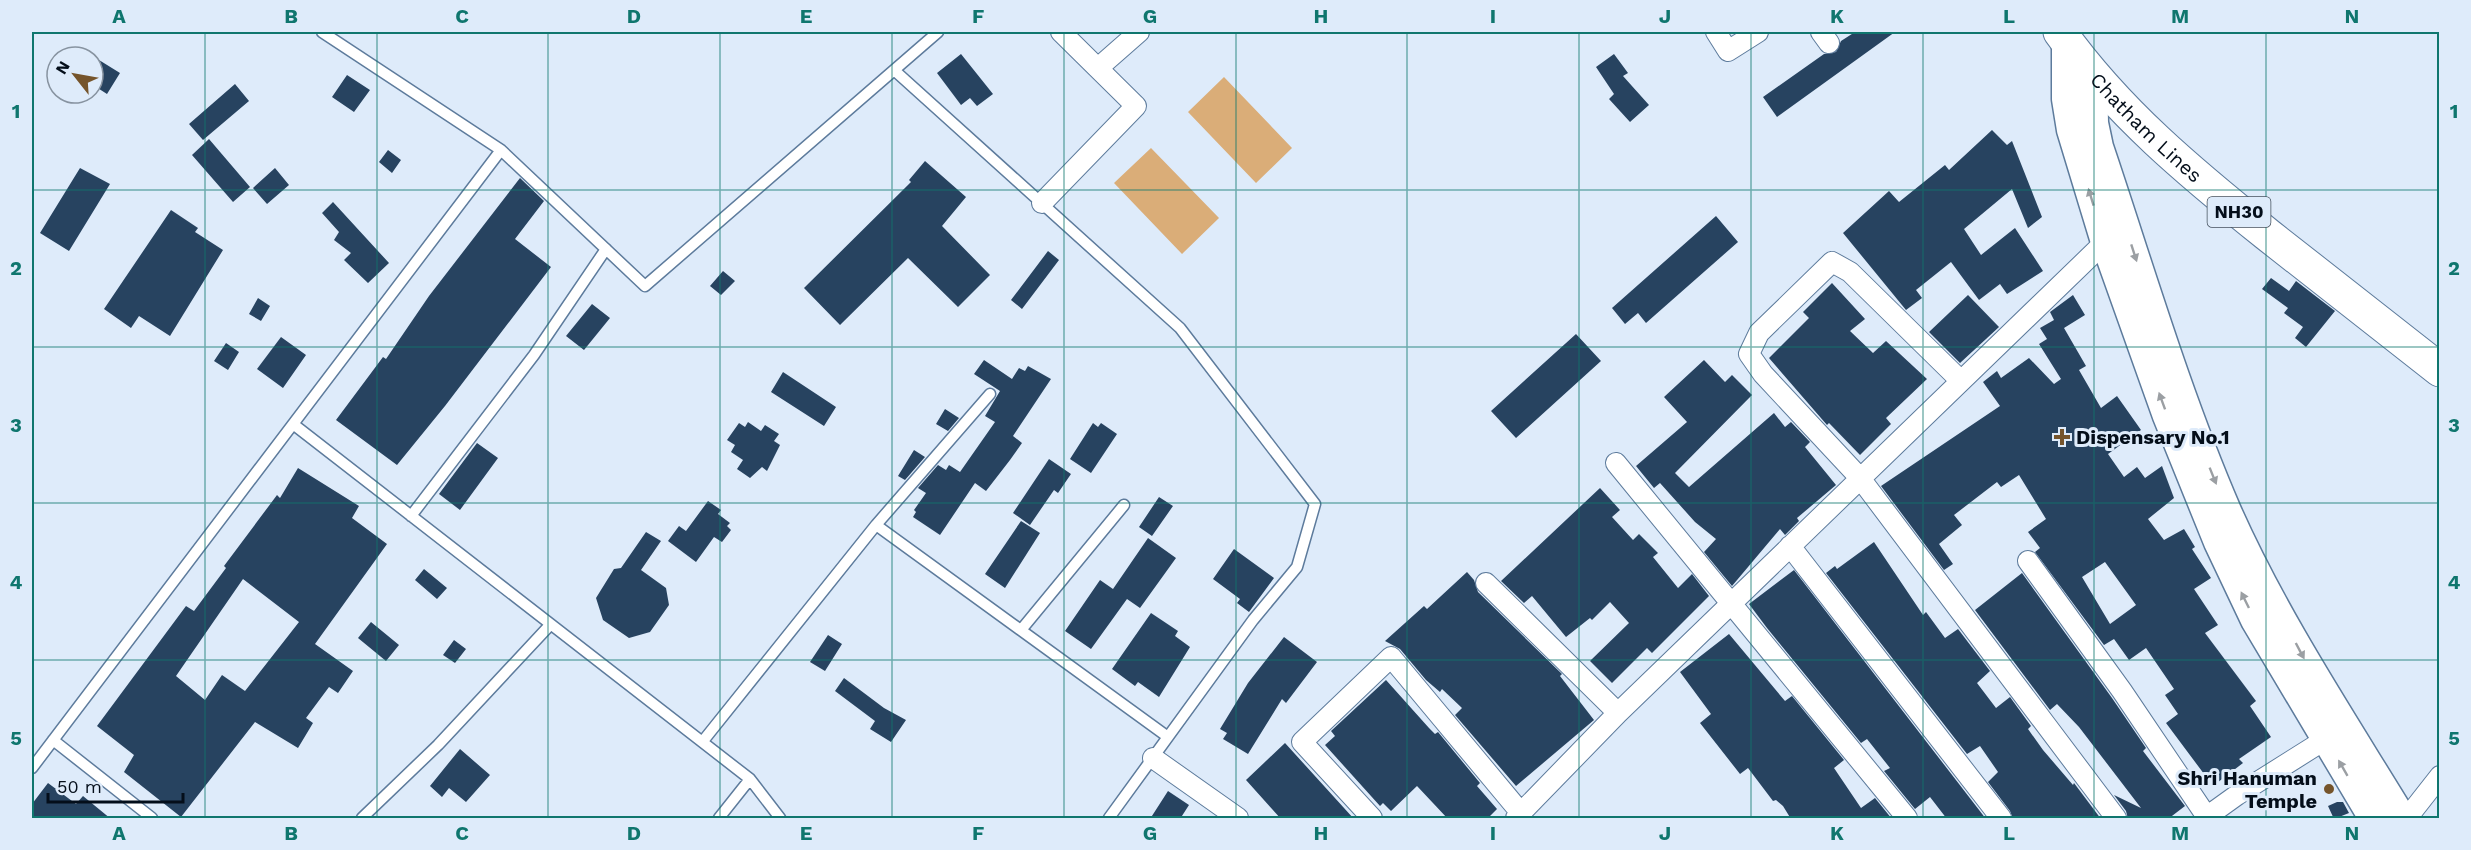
<svg xmlns="http://www.w3.org/2000/svg" width="2471" height="850" font-family="'Work Sans',sans-serif">
	<style>
		.green { fill: #daad78 }
		.building { fill: #274360; fill-rule: evenodd }
		.lines { fill: none; stroke-linecap: round; stroke-linejoin: round }
		.service-casing { stroke: #5d7b9c; stroke-width: 13 }
		.minor-casing { stroke: #5d7b9c; stroke-width: 22 }
		.secondary-casing { stroke: #5d7b9c; stroke-width: 31 }
		.trunk-casing { stroke: #5d7b9c; stroke-width: 35 }
		.service { stroke: #fff; stroke-width: 10 }
		.minor { stroke: #fff; stroke-width: 20 }
		.secondary { stroke: #fff; stroke-width: 28 }
		.trunk { stroke: #fff; stroke-width: 33 }
		.oneway { fill: #9b9fa3 }
		.grid { fill: none; stroke: #0f766e; stroke-width: 1.5; stroke-opacity: 0.55 }
		.poi-dot { fill: #75542b; stroke: #deebfa; stroke-width: 2 }
		.labels { text-anchor: middle; stroke-width: 6; stroke-linejoin: round; paint-order: stroke }
		.shield { fill: #deebfa; stroke: #45505d; stroke-width: 1.5 }
		.shield-label { font-size: 18px; font-weight: bold; fill: #040e1a }
		.street-label { font-size: 20px; fill: #040e1a; stroke: #deebfa }
		.poi-label { font-size: 20px; font-weight: bold; fill: #040e1a; stroke: #deebfa; text-anchor: start }
		.neatline { fill: none; stroke: #0f766e; stroke-width: 2 }
		.grid-label { font-size: 20px; text-anchor: middle; font-weight: bold; fill: #0f766e }
	</style>
	<rect width="100%" height="100%" fill="#deebfa"/>
	<path class="green" d="M1224,77L1292,148L1256,183L1188,112Z
		M1151,148L1219,218L1182,254L1114,183Z"/>
	<path class="building" d="M1855,32H1895L1777,117L1763,97L1824,54L1836,52L1841,41Z
		M961,54L993,94L977,106L970,98L961,105L937,73Z
		M1614,54L1628,73L1623,76L1649,105L1630,122L1609,99L1614,94L1596,67Z
		M99,60L120,73L107,94L93,85V70Z
		M347,75L370,90L354,112L332,97Z
		M235,84L249,101L203,140L189,124Z
		M1992,130L2007,145L2012,141L2042,217L2028,228L2012,189L1964,229L1981,255L2015,228L2043,271L2007,294L2000,284L1979,300L1951,262L1916,290L1922,298L1906,310L1843,233L1889,191L1899,202L1945,165L1949,170Z
		M209,139L250,187L233,202L192,155Z
		M388,150L401,160L392,173L379,162Z
		M925,161L966,197L942,226L990,275L958,307L908,258L840,325L804,288L911,182L909,180Z
		M80,168L110,184L69,251L40,233Z
		M275,168L289,185L267,204L253,188Z
		M520,178L544,201L515,239L551,267L445,406L397,465L336,420L383,357L386,359L429,296Z
		M333,202L389,263L368,283L344,260L351,253L334,240L339,232L322,213Z
		M171,210L198,228L195,232L223,250L170,336L139,316L131,328L104,309Z
		M1716,216L1738,242L1646,323L1638,313L1625,324L1612,308Z
		M1048,251L1059,260L1022,309L1011,300Z
		M723,271L735,281L721,295L710,286Z
		M2271,278L2289,291L2296,281L2335,311L2306,347L2295,338L2303,327L2284,313L2288,308L2262,289Z
		M1832,283L1865,319L1850,331L1873,353L1886,341L1927,379L1886,418L1891,424L1860,455L1829,423L1827,425L1769,358L1809,318L1803,312Z
		M1968,295L1999,327L1960,363L1929,332Z
		M2073,295L2085,315L2064,328L2086,366L2079,370L2101,408L2117,396L2141,430L2108,454L2124,477L2137,467L2145,478L2162,466L2174,498L2148,519L2164,540L2184,529L2195,547L2192,549L2211,578L2194,589L2218,625L2205,633L2256,701L2250,706L2271,737L2239,759L2243,763L2213,786L2166,723L2178,714L2165,695L2174,689L2146,648L2129,660L2114,639L2104,645L2035,552L2040,548L2028,532L2046,519L2019,475L2001,487L1997,482L1954,515L1962,525L1939,544L1953,564L1944,570L1881,486L2000,406L1983,382L1997,371L2001,378L2029,358L2054,384L2061,379L2039,344L2047,339L2040,328L2054,320L2050,312ZM2105,562L2136,605L2110,624L2082,577Z
		M258,298L270,306L261,321L249,314Z
		M592,304L610,318L584,350L566,336Z
		M1576,334L1601,361L1516,438L1491,411Z
		M281,337L306,355L283,388L257,369Z
		M226,343L239,352L228,370L214,361Z
		M984,360L1012,379L1019,368L1025,371L1028,366L1051,379L1013,436L1022,443L1010,460L986,491L975,483L940,535L913,517L916,512L914,510L926,493L918,488L938,465L946,470L949,465L960,472L995,422L985,416L1000,391L974,374Z
		M1704,360L1725,382L1732,375L1752,395L1675,473L1689,487L1774,413L1785,427L1791,422L1810,442L1805,447L1836,485L1797,518L1799,521L1785,535L1780,529L1732,586L1704,552L1716,539L1695,522L1660,483L1654,488L1636,466L1687,422L1664,397Z
		M783,372L836,407L824,426L771,392Z
		M945,409L959,418L948,431L936,424Z
		M748,422L761,431L765,425L779,434L774,441L780,445L767,471L762,467L750,478L737,469L743,460L731,452L735,445L727,440L739,423L745,427Z
		M1093,423L1098,427L1101,423L1117,434L1091,473L1070,459Z
		M477,443L498,458L460,510L439,494Z
		M914,450L925,457L905,480L898,476Z
		M1049,459L1071,474L1058,493L1054,490L1030,525L1013,513Z
		M298,468L359,506L352,518L387,544L315,644L353,671L338,693L329,687L306,718L313,723L298,748L255,722L181,817L124,772L134,755L97,726L186,606L194,611L226,568L224,566L277,495L280,498ZM243,579L299,622L245,691L222,675L205,700L176,676Z
		M1600,488L1620,510L1612,517L1633,540L1639,534L1658,553L1653,557L1678,588L1692,574L1709,596L1652,653L1647,648L1612,683L1590,661L1629,623L1610,602L1592,620L1590,618L1566,637L1532,596L1524,603L1501,581Z
		M1159,497L1173,506L1152,536L1139,527Z
		M708,501L721,510L718,514L730,523L727,526L731,530L722,542L714,537L696,562L668,541L679,526L686,531Z
		M1021,521L1040,533L1005,588L985,574Z
		M646,532L661,541L641,570L666,588L669,605L650,632L629,638L603,620L596,598L614,569L621,568Z
		M1148,538L1176,558L1140,608L1127,599L1091,649L1065,631L1100,580L1113,589Z
		M1874,542L1923,615L1926,612L1945,638L1958,629L1990,671L1977,683L1996,708L2010,697L2031,726L2028,729L2043,750L2073,785L2074,783L2101,819H2013L2010,811L1988,782L1998,772L1980,746L1967,754L1826,573L1835,566L1837,569Z
		M1234,549L1274,578L1249,612L1237,603L1240,599L1213,579Z
		M424,569L447,588L437,599L415,580Z
		M1794,570L1986,819H1947L1930,797L1915,809L1884,771L1890,768L1867,739L1861,743L1767,628L1749,604Z
		M1467,572L1474,580L1478,592L1562,674L1560,676L1594,720L1516,786L1455,715L1462,708L1442,689L1440,692L1426,680L1400,649L1385,641L1424,606L1427,609Z
		M2022,573L2112,698L2146,748L2143,751L2185,806L2168,819H2128L2126,811L2114,795L2141,808L2079,727L2057,704L2050,710L1975,610Z
		M1151,613L1178,631L1175,636L1190,647L1159,697L1138,682L1135,686L1112,669Z
		M371,622L399,645L386,661L358,638Z
		M1729,634L1785,701L1792,696L1844,760L1834,768L1861,808L1875,798L1892,819H1791L1783,806L1776,800L1773,801L1748,768L1740,774L1700,723L1711,714L1680,672Z
		M828,635L842,644L825,671L810,662Z
		M1284,637L1317,662L1286,703L1282,699L1248,754L1223,739L1227,733L1220,729L1248,683Z
		M454,640L466,649L455,663L443,655Z
		M844,678L884,708L906,720L891,742L870,729L875,721L835,691Z
		M1386,680L1429,728L1435,734L1438,732L1480,783L1477,786L1497,809L1487,819H1448L1417,786L1391,811L1383,803L1380,806L1325,745L1335,736L1331,731Z
		M1285,743L1354,819H1281L1246,780Z
		M460,749L490,775L466,802L449,788L442,797L430,786Z
		M48,783L76,804L83,796L111,819H32V804Z
		M1168,791L1189,805L1180,819H1150Z
		M2337,802H2343L2349,813L2334,819L2328,806Z"/>
	<g class="lines">
		<g class="service-casing">
			<path id="service" d="M322,32L501,150L645,286L938,32
				M894,70L1180,328L1315,504L1297,567L1253,620L1109,818
				M293,424L750,779L780,818
				M411,516L534,355L606,249
				M876,525L990,394
				M1021,630L1124,505
				M53,740L152,818
				M703,741L876,525L1168,737
				M32,768L501,150
				M362,818L438,745L550,625
				M719,818L750,779"/>
		</g>
		<g class="minor-casing">
			<path id="minor" d="M1716,32L1728,51L1758,32
				M1821,32L1829,43
				M1098,68L1139,32
				M1042,203L1136,106L1061,32
				M1961,381L1850,272L1832,262L1759,333L1749,354L1763,374L1860,478L2116,818
				M1616,463L1907,818
				M1790,546L2001,818
				M2028,561L2122,691L2207,817
				M1486,583L1618,713
				M1153,758L1238,818
				M1372,818L1302,742L1391,657L1521,813
				M1516,818L1618,713L2105,242
				M2205,818L2237,795L2326,739
				M2407,818L2440,776"/>
		</g>
		<g class="secondary-casing">
			<path id="secondary" d="M2066,40V99L2071,130L2105,242L2167,416L2218,542L2255,620L2373,818
				M2093,75L2094,123L2099,147C2140,269 2176,393 2227,511C2275,619 2341,718 2402,818"/>
		</g>
		<g class="trunk-casing">
			<g id="trunk">
				<path id="s1" d="M2060,32C2117,112 2192,174 2268,235C2325,280 2382,325 2440,370"/>
			</g>
		</g>
		<use href="#service" class="service"/>
		<use href="#minor" class="minor"/>
		<use href="#secondary" class="secondary"/>
		<use href="#trunk" class="trunk"/>
	</g>
	<defs><path id="oneway-solid" d="M-6-.8H1V-3.2L6.5 0L1 3.2V.8H-6Z" transform="scale(1.5)"/></defs>
	<g class="oneway">
		<use href="#oneway-solid" transform="translate(2091 197) rotate(-107)"/>
		<use href="#oneway-solid" transform="translate(2134 253) rotate(72)"/>
		<use href="#oneway-solid" transform="translate(2162 401) rotate(-110)"/>
		<use href="#oneway-solid" transform="translate(2213 476) rotate(68)"/>
		<use href="#oneway-solid" transform="translate(2245 600) rotate(-116)"/>
		<use href="#oneway-solid" transform="translate(2300 651) rotate(62)"/>
		<use href="#oneway-solid" transform="translate(2343 768) rotate(-120)"/>
	</g>
	<path class="grid" d="M205,32V818M377,32V818M548,32V818M720,32V818M892,32V818M1064,32V818M1236,32V818M1407,32V818M1579,32V818M1751,32V818M1923,32V818M2094,32V818M2266,32V818M32,190H2440M32,347H2440M32,503H2440M32,660H2440"/>
	<g class="poi-dot">
		<path d="M2059 428h6v6h6v6h-6v6h-6v-6h-6v-6h6z"/>
		<circle cx="2329" cy="789" r="6"/>
	</g>
	<g class="labels">
		<rect class="shield" x="2207.5" y="197" width="63" height="30" rx="4.5"/>
		<g class="shield-label">
			<text x="2239" y="218">NH30</text>
		</g>
		<g class="street-label">
			<text dy="7" stroke="none"><textPath href="#s1" startOffset="129">Chatham Lines</textPath></text>
		</g>
		<g class="poi-label">
			<text x="2076" y="444">Dispensary No.1</text>
			<text x="2317" y="785" text-anchor="end">Shri Hanuman<tspan x="2317" dy="23">Temple</tspan></text>
		</g>
	</g>
	<rect width="2471" height="850" fill="none" stroke="#deebfa" stroke-width="66"/>
	<g transform="translate(75 75) rotate(301)"><circle r="28" fill="#deebfa" stroke="#8793a0" stroke-width="1.5"/>
	<path d="M0-4.5L10 22L0 15L-10 22Z" fill="#75542b"/>
	<text y="-9" font-size="16" font-weight="bold" text-anchor="middle" fill="#040e1a">N</text>
	</g>
	<path d="M48 793v9h135v-9" fill="none" stroke="#040e1a" stroke-width="3"/>
	<text x="57" y="793" font-size="18" fill="#040e1a" stroke="#deebfa" stroke-width="4.5" paint-order="stroke">50 m</text>
	<rect x="33" y="33" width="2405" height="784" class="neatline"/>
	<g class="grid-label">
		<text x="119" y="23">A</text>
		<text x="291" y="23">B</text>
		<text x="462" y="23">C</text>
		<text x="634" y="23">D</text>
		<text x="806" y="23">E</text>
		<text x="978" y="23">F</text>
		<text x="1150" y="23">G</text>
		<text x="1321" y="23">H</text>
		<text x="1493" y="23">I</text>
		<text x="1665" y="23">J</text>
		<text x="1837" y="23">K</text>
		<text x="2009" y="23">L</text>
		<text x="2180" y="23">M</text>
		<text x="2352" y="23">N</text>
		<text x="16" y="118">1</text>
		<text x="2454" y="118">1</text>
		<text x="16" y="275">2</text>
		<text x="2454" y="275">2</text>
		<text x="16" y="432">3</text>
		<text x="2454" y="432">3</text>
		<text x="16" y="589">4</text>
		<text x="2454" y="589">4</text>
		<text x="16" y="745">5</text>
		<text x="2454" y="745">5</text>
		<text x="119" y="840">A</text>
		<text x="291" y="840">B</text>
		<text x="462" y="840">C</text>
		<text x="634" y="840">D</text>
		<text x="806" y="840">E</text>
		<text x="978" y="840">F</text>
		<text x="1150" y="840">G</text>
		<text x="1321" y="840">H</text>
		<text x="1493" y="840">I</text>
		<text x="1665" y="840">J</text>
		<text x="1837" y="840">K</text>
		<text x="2009" y="840">L</text>
		<text x="2180" y="840">M</text>
		<text x="2352" y="840">N</text>
	</g>
</svg>
